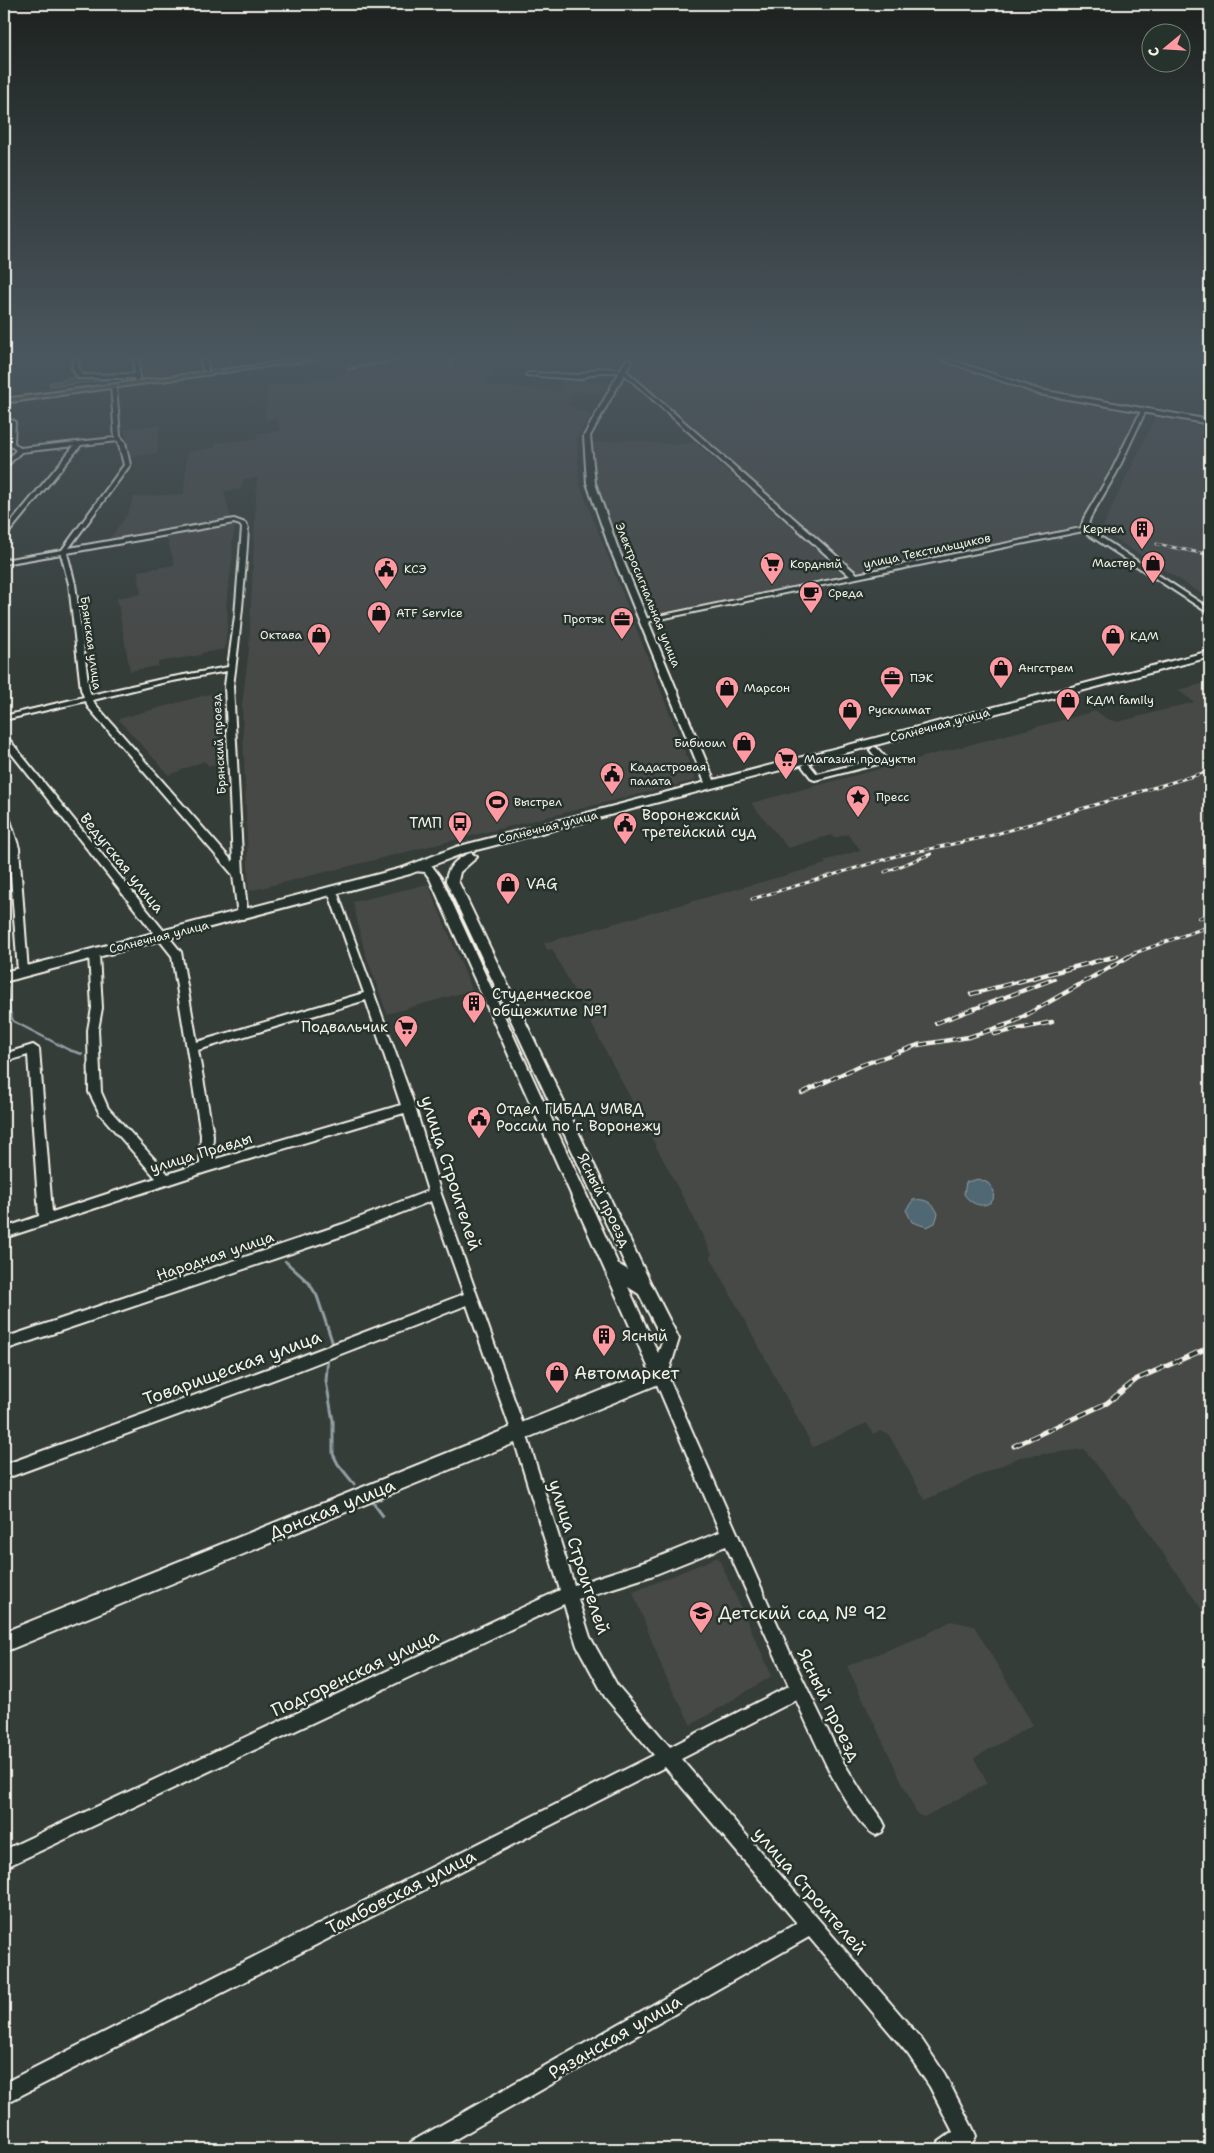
<svg xmlns="http://www.w3.org/2000/svg" width="1214" height="2153" font-family="'Shantell Sans',sans-serif">
	<style>
		.built { fill: #474947 }
		.green { fill: #5a7258; stroke: #a7b2a0 }
		.water { fill: #4f6773; stroke: #919ea2 }
		.lines { fill: none; stroke-linecap: round; stroke-linejoin: round }
		.stream-far1 { stroke: #919ea2; stroke-width: 2.5 }
		.stream { stroke: #919ea2; stroke-width: 3 }
		.minor-casing { stroke: #f4f1e8; stroke-width: 4 }
		.tertiary-casing { stroke: #f4f1e8; stroke-width: 4 }
		.secondary-casing { stroke: #f4f1e8; stroke-width: 4 }
		.primary-casing { stroke: #f4f1e8; stroke-width: 4 }
		.minor { fill: #26332d; fill-rule: evenodd }
		.tertiary { fill: #26332d; fill-rule: evenodd }
		.secondary { fill: #26332d; fill-rule: evenodd }
		.primary { fill: #726e59; fill-rule: evenodd }
		.rail-far3-casing { stroke: #f4f1e8; stroke-width: 2.5 }
		.rail-far2-casing { stroke: #f4f1e8; stroke-width: 3 }
		.rail-far1-casing { stroke: #f4f1e8; stroke-width: 4.5 }
		.rail-casing { stroke: #f4f1e8; stroke-width: 5 }
		.rail-far3 { stroke: #26332d; stroke-width: 1; stroke-dasharray: 4; stroke-linecap: butt }
		.rail-far2 { stroke: #26332d; stroke-width: 2; stroke-dasharray: 5; stroke-linecap: butt }
		.rail-far1 { stroke: #26332d; stroke-width: 2.5; stroke-dasharray: 8; stroke-linecap: butt }
		.rail { stroke: #26332d; stroke-width: 3; stroke-dasharray: 9; stroke-linecap: butt }
		.labels { text-anchor: middle; stroke-width: 5; stroke-linejoin: round; paint-order: stroke }
		.far-poi-label { font-size: 12px; fill: #f4f1e8; stroke: #26332d; text-anchor: start }
		.far-street-label { font-size: 12px; fill: #f4f1e8; stroke: #26332d }
		.poi-label { font-size: 15px; fill: #f4f1e8; stroke: #26332d; text-anchor: start }
		.street-label { font-size: 15px; fill: #f4f1e8; stroke: #26332d }
		.near-street-label { font-size: 18px; fill: #f4f1e8; stroke: #26332d }
		.near-poi-label { font-size: 18px; fill: #f4f1e8; stroke: #26332d; text-anchor: start }
	</style>
	<rect width="100%" height="100%" fill="#353d39"/>
	<filter id="ink" filterUnits="userSpaceOnUse"><feTurbulence type="fractalNoise" baseFrequency=".02" numOctaves="2"/><feDisplacementMap in="SourceGraphic" scale="10" xChannelSelector="R" yChannelSelector="G"/><feConvolveMatrix kernelMatrix="1 2 1 2 8 2 1 2 1" color-interpolation-filters="sRGB"/></filter>
	<g filter="url(#ink)">
		<path class="built" d="M143,360H199L201,368L144,375Z
			M374,360H503L485,385L559,391L562,388H559L561,379L609,383L603,394L575,392L566,406L592,413L577,438L579,483L696,780L249,891L242,705L249,649L257,478L243,479L241,489L224,491L231,519L229,521L107,542L127,515L134,497L184,494L187,452L215,448V443L257,439L258,433L280,431L278,419L265,420L268,384L333,378L348,370L343,365Z
			M637,360H936L1032,395L1139,415L1077,526L860,575L629,372Z
			M1155,418L1210,427V599L1101,530Z
			M160,425L157,453L131,457L124,429Z
			M627,440L673,445L694,442L845,574L652,616L597,488L593,443Z
			M236,524L232,542L233,554L226,605L228,616L225,649L201,653V655L158,662V666L130,671L117,598L141,594L138,571L175,565L166,536Z
			M1210,682V1615L1207,1617L1133,1510L1084,1449L1020,1457L925,1500L889,1435L880,1431L873,1434L867,1423L813,1447L710,1256L712,1255L696,1222L552,949L547,950L544,943L826,864L824,861L861,850L847,834L834,838L831,835L788,848L751,803L1096,711L1107,719L1118,722L1194,702L1178,690Z
			M221,691L220,764L209,766L204,761L169,775L118,719Z
			M428,884L472,990L387,1014L364,949L353,902Z
			M718,1557L772,1676L691,1725L665,1675L633,1592Z
			M951,1621L974,1626L1033,1725L974,1758L987,1783L924,1817L917,1814L847,1666L923,1636Z"/>
		<path class="green" d="M131,375L132,377L60,386H50L49,383L74,377Z"/>
		<path class="water" d="M979,1179L988,1183L994,1191L993,1200C984,1210 970,1204 964,1194L966,1182Z
			M913,1200C925,1198 934,1203 938,1214L935,1223L927,1227L912,1222L906,1210Z"/>
		<g class="lines">
			<path class="stream-far1" d="M7,986L10,1013L13,1021L69,1050L82,1054
				M285,1261L289,1264"/>
			<path class="stream" d="M287,1263L309,1283L317,1296L332,1341L331,1346
				M328,1356L326,1381L333,1421V1454L338,1464L354,1484
				M374,1504L383,1516"/>
			<g class="minor-casing">
				<path id="minor" d="M74,360H79L78,368L82,375L134,374V360H139V380L134,381V378H78L72,368Z
					M599,368L625,370L857,574L1081,528L1084,518L1111,472L1141,411L1146,410L1117,472L1090,518L1087,528L1210,609V614L1083,531L641,623L640,621L644,619L850,576L622,372H599L579,379L526,375L529,373L579,375Z
					M111,385L116,386L120,436L125,442L130,465L69,548L234,519L245,523L248,528C245,581 240,635 233,686L243,874L248,916L243,919L238,916L233,875L88,707L86,701L4,720V716L84,697L81,689L69,584L61,554L4,564V560L62,550L124,465L118,441L81,445L6,536L4,537V531L74,446L21,452L4,469V464L16,450L8,444L9,423H4V419L15,421L14,443L20,448L115,438ZM234,523L240,525L242,528L235,616L228,667L162,679L91,695L89,689L75,584L67,553ZM227,671L225,686L233,862L95,704L93,700L162,683Z
					M4,737H7L181,952L197,1042L364,993L328,891L333,888L336,889L415,1107L441,1194L526,1433L574,1585L651,1560L720,1532L653,1375L655,1370L660,1368L665,1370L791,1655L842,1760L861,1791L882,1820L885,1826L882,1832L876,1835C849,1824 810,1729 796,1700L681,1759L922,2040L944,2073L973,2129L976,2136C969,2153 952,2149 936,2149L939,2142L953,2132L930,2087L908,2054L809,1937L438,2149H408L411,2142L797,1923L665,1767L4,2104V2083L654,1755L605,1697L577,1646L564,1604L4,1868V1850L560,1590L512,1433L467,1305L297,1371L4,1479V1465L297,1358L464,1294L431,1201L345,1235L4,1350V1338L343,1224L428,1191L404,1113L206,1172L4,1238V1228L39,1216L28,1055L4,1062V1054L33,1045L39,1049L52,1212L156,1178L100,1114L89,1092L88,1030L92,1008L89,954L90,951L94,950L99,954L102,1008L98,1030L101,1092L108,1108L168,1174L200,1164L201,1135L172,956L4,744ZM366,1000L401,1105L212,1160L213,1135L198,1050ZM726,1546L789,1686L670,1747L617,1685L590,1637L578,1599L651,1576Z
					M874,747L877,748L886,758V762L815,780L812,779L802,766L806,763L809,764L817,774L877,759L870,750Z
					M4,814L9,817L19,848L28,972L23,976L18,972L9,848L4,830Z"/>
			</g>
			<g class="tertiary-casing">
				<path id="tertiary" d="M201,360H207L208,371L203,370Z
					M626,360H632L590,436L595,483L617,546L716,785L711,788L706,785L609,546L587,483L584,436Z
					M471,853L477,857L460,872L458,881L651,1284L679,1339L666,1381L4,1652V1632L650,1371L430,879L425,872L414,871L412,868L418,864L432,866L441,878L618,1264L628,1270L446,881C447,867 458,857 471,853ZM628,1287L639,1294L663,1340L658,1353Z"/>
			</g>
			<g class="secondary-casing">
				<path id="secondary" d="M943,360H951L1040,390L1210,420V424L1039,394Z
					M1210,651V657L488,847L464,853L410,874L4,982V972L402,868L456,847Z"/>
			</g>
			<g class="primary-casing">
				<path id="primary" d="M295,360H312L4,403V399Z"/>
			</g>
			<use href="#minor" class="minor"/>
			<use href="#tertiary" class="tertiary"/>
			<use href="#secondary" class="secondary"/>
			<use href="#primary" class="primary"/>
			<g class="rail-far3-casing">
				<path id="rail-far3" d="M451,366L453,360
					M348,369L401,360"/>
			</g>
			<g class="rail-far2-casing">
				<path id="rail-far2" d="M1157,544L1210,555
					M885,872L931,854
					M752,899L896,856L986,837L1210,771
					M1199,918L1210,914
					M1132,954L1210,926"/>
			</g>
			<g class="rail-far1-casing">
				<path id="rail-far1" d="M971,994L1117,956
					M936,1023L1054,979
					M994,1034L1052,1022
					M802,1093L859,1066L918,1045L969,1037L1012,1023L1135,953"/>
			</g>
			<g class="rail-casing">
				<path id="rail" d="M1014,1446L1107,1403L1137,1379L1210,1347"/>
			</g>
			<use href="#rail-far3" class="rail-far3"/>
			<use href="#rail-far2" class="rail-far2"/>
			<use href="#rail-far1" class="rail-far1"/>
			<use href="#rail" class="rail"/>
		</g>
	</g>
	<linearGradient id="sky" x2="0" y2="1"><stop stop-color="#1d221f"/><stop offset="0.54" stop-color="#4b575f"/><stop offset="1" stop-color="#4b575f" stop-opacity="0"/></linearGradient>
	<rect width="1214" height="661" fill="url(#sky)"/>
	<defs>
		<g id="building-pin" transform="scale(1.25)"><path d="M0 17L-7.5 6A9.5 9.5 0 1 1 7.5 6Z" fill="#ff9aa2" stroke="#26332d"/><path d="M-4-6H4V6H1V3H-1V6H-4ZM-2.5-4.3h1.7v1.8h-1.7ZM.8-4.3h1.7v1.8H.8ZM-2.5-1h1.7V.8h-1.7ZM.8-1h1.7V.8H.8Z" fill="#111"/></g>
		<g id="shop-pin" transform="scale(1.25)"><path d="M0 17L-7.5 6A9.5 9.5 0 1 1 7.5 6Z" fill="#ff9aa2" stroke="#26332d"/><path d="M-5-2.5h2.3a2.7 3.5 0 0 1 5.4 0H5L5.5 6h-11ZM-1.5-2.5h3a1.5 2.3 0 0 0-3 0Z" fill="#111"/></g>
		<g id="supermarket-pin" transform="scale(1.25)"><path d="M0 17L-7.5 6A9.5 9.5 0 1 1 7.5 6Z" fill="#ff9aa2" stroke="#26332d"/><path d="M-6-5.5h2.5l.6 2H6L4.5 2H-2.5L-4.4-4H-6ZM-1.5 3.2a1.3 1.3 0 1 0 .1 0ZM3 3.2a1.3 1.3 0 1 0 .1 0Z" fill="#111"/></g>
		<g id="civic-pin" transform="scale(1.25)"><path d="M0 17L-7.5 6A9.5 9.5 0 1 1 7.5 6Z" fill="#ff9aa2" stroke="#26332d"/><path d="M-.6-6.5H3V-4.5H.6V-3L4-1V1h2V6H-6V1h2V-1L-.6-3ZM-1.2 2.5V6h2.4V2.5Z" fill="#111"/></g>
		<g id="cafe-pin" transform="scale(1.25)"><path d="M0 17L-7.5 6A9.5 9.5 0 1 1 7.5 6Z" fill="#ff9aa2" stroke="#26332d"/><path d="M-5.5-4.5H6V0H3Q3 3.5 0 3.5H-2.5Q-5.5 3.5-5.5 0ZM3-3.2v2h1.7v-2ZM-6 4.5H4V6H-6Z" fill="#111"/></g>
		<g id="office-pin" transform="scale(1.25)"><path d="M0 17L-7.5 6A9.5 9.5 0 1 1 7.5 6Z" fill="#ff9aa2" stroke="#26332d"/><path d="M-6-3h4V-5.5h4V-3h4V5H-6ZM-1-4.5V-3h2v-1.5ZM-6 0V1H6V0Z" fill="#111"/></g>
		<g id="sight-pin" transform="scale(1.25)"><path d="M0 17L-7.5 6A9.5 9.5 0 1 1 7.5 6Z" fill="#ff9aa2" stroke="#26332d"/><path d="M0-6L1.8-2.2L6-1.7L2.9 1.2L3.7 5.4L0 3.3L-3.7 5.4L-2.9 1.2L-6-1.7L-1.8-2.2Z" fill="#111"/></g>
		<g id="stadium-pin" transform="scale(1.25)"><path d="M0 17L-7.5 6A9.5 9.5 0 1 1 7.5 6Z" fill="#ff9aa2" stroke="#26332d"/><path d="M0-5a6.5 5 0 1 0 0 10a6.5 5 0 1 0 0-10ZM-3.5-1.8h7v3.6h-7Z" fill="#111"/></g>
		<g id="bus-pin" transform="scale(1.25)"><path d="M0 17L-7.5 6A9.5 9.5 0 1 1 7.5 6Z" fill="#ff9aa2" stroke="#26332d"/><path d="M-5-6H5V4H4V6H2V4H-2V6H-4V4H-5ZM-3.5-4V0h7V-4ZM-3.5 1.2v1.5H-2V1.2ZM2 1.2v1.5H3.5V1.2Z" fill="#111"/></g>
		<g id="school-pin" transform="scale(1.25)"><path d="M0 17L-7.5 6A9.5 9.5 0 1 1 7.5 6Z" fill="#ff9aa2" stroke="#26332d"/><path d="M0-5L7-2L0 1L-7-2ZM-4 1L0 2.5L4 1V4Q0 6-4 4Z" fill="#111"/></g>
	</defs>
	<g fill-rule="evenodd">
		<use href="#building-pin" x="1142" y="529"/>
		<use href="#shop-pin" x="1153" y="563"/>
		<use href="#supermarket-pin" x="772" y="564"/>
		<use href="#civic-pin" x="386" y="569"/>
		<use href="#cafe-pin" x="811" y="593"/>
		<use href="#shop-pin" x="379" y="613"/>
		<use href="#office-pin" x="622" y="619"/>
		<use href="#shop-pin" x="319" y="635"/>
		<use href="#shop-pin" x="1113" y="636"/>
		<use href="#shop-pin" x="1001" y="668"/>
		<use href="#office-pin" x="892" y="678"/>
		<use href="#shop-pin" x="727" y="688"/>
		<use href="#shop-pin" x="1068" y="700"/>
		<use href="#shop-pin" x="850" y="710"/>
		<use href="#shop-pin" x="744" y="743"/>
		<use href="#supermarket-pin" x="786" y="759"/>
		<use href="#civic-pin" x="612" y="774"/>
		<use href="#sight-pin" x="858" y="797"/>
		<use href="#stadium-pin" x="497" y="802"/>
		<use href="#bus-pin" x="460" y="823"/>
		<use href="#civic-pin" x="625" y="824"/>
		<use href="#shop-pin" x="508" y="884"/>
		<use href="#building-pin" x="474" y="1003"/>
		<use href="#supermarket-pin" x="406" y="1027"/>
		<use href="#civic-pin" x="479" y="1118"/>
		<use href="#building-pin" x="604" y="1336"/>
		<use href="#shop-pin" x="557" y="1373"/>
		<use href="#school-pin" x="701" y="1613"/>
	</g>
	<g class="labels">
		<g class="far-poi-label">
			<text x="1124" y="533" text-anchor="end">Кернел</text>
			<text x="1136" y="567" text-anchor="end">Мастер</text>
			<text x="790" y="568">Кордный</text>
			<text x="404" y="573">КСЭ</text>
			<text x="828" y="597">Среда</text>
			<text x="396" y="617">ATF Service</text>
			<text x="604" y="623" text-anchor="end">Протэк</text>
			<text x="302" y="639" text-anchor="end">Октава</text>
			<text x="1130" y="640">КДМ</text>
			<text x="1018" y="672">Ангстрем</text>
			<text x="910" y="682">ПЭК</text>
			<text x="744" y="692">Марсон</text>
			<text x="1086" y="704">КДМ family</text>
			<text x="868" y="714">Русклимат</text>
			<text x="726" y="747" text-anchor="end">Бибиоил</text>
			<text x="804" y="763">Магазин продукты</text>
			<text x="630" y="771">Кадастровая<tspan x="630" dy="14">палата</tspan></text>
			<text x="876" y="801">Пресс</text>
			<text x="514" y="806">Выстрел</text>
		</g>
		<g class="far-street-label">
			<text transform="translate(927 551) rotate(-12)" y="4">улица Текстильщиков</text>
			<text transform="translate(648 595) rotate(68)" y="4">Электросигнальная улица</text>
			<text transform="translate(91 643) rotate(82)" y="4">Брянская улица</text>
			<text transform="translate(940 725) rotate(-15)" y="4">Солнечная улица</text>
			<text transform="translate(219 744) rotate(-93)" y="4">Брянский проезд</text>
			<text transform="translate(548 827) rotate(-14)" y="4">Солнечная улица</text>
			<text transform="translate(159 937) rotate(-14)" y="4">Солнечная улица</text>
		</g>
		<g class="poi-label">
			<text x="642" y="820">Воронежский<tspan x="642" dy="17">третейский суд</tspan></text>
			<text x="442" y="828" text-anchor="end">ТМП</text>
			<text x="526" y="889">VAG</text>
			<text x="492" y="999">Студенческое<tspan x="492" dy="17">общежитие №1</tspan></text>
			<text x="388" y="1032" text-anchor="end">Подвальчик</text>
			<text x="496" y="1114">Отдел ГИБДД УМВД<tspan x="496" dy="17">России по г. Воронежу</tspan></text>
			<text x="622" y="1341">Ясный</text>
		</g>
		<g class="street-label">
			<text transform="translate(122 863) rotate(51)" y="5">Ведугская улица</text>
			<text transform="translate(201 1153) rotate(-17)" y="5">улица Правды</text>
			<text transform="translate(604 1200) rotate(64)" y="5">Ясный проезд</text>
			<text transform="translate(215 1256) rotate(-19)" y="5">Народная улица</text>
		</g>
		<g class="near-street-label">
			<text transform="translate(451 1173) rotate(72)" y="6">улица Строителей</text>
			<text transform="translate(232 1368) rotate(-20)" y="6">Товарищеская улица</text>
			<text transform="translate(332 1509) rotate(-22)" y="6">Донская улица</text>
			<text transform="translate(579 1557) rotate(72)" y="6">улица Строителей</text>
			<text transform="translate(355 1673) rotate(-25)" y="6">Подгоренская улица</text>
			<text transform="translate(829 1705) rotate(64)" y="6">Ясный проезд</text>
			<text transform="translate(810 1891) rotate(49)" y="6">улица Строителей</text>
			<text transform="translate(401 1892) rotate(-27)" y="6">Тамбовская улица</text>
			<text transform="translate(615 2037) rotate(-30)" y="6">Рязанская улица</text>
		</g>
		<g class="near-poi-label">
			<text x="574" y="1379">Автомаркет</text>
			<text x="718" y="1619">Детский сад № 92</text>
		</g>
	</g>
	<rect width="1214" height="2153" fill="none" stroke="#26332d" stroke-width="20"/>
	<rect x="10" y="10" width="1194" height="2133" fill="none" stroke="#f4f1e8" stroke-width="2" filter="url(#ink)"/>
	<g transform="translate(1166 48) rotate(252)"><circle r="24" fill="#26332d" stroke="#787f78"/>
	<path d="M0-4L9 19L0 12L-9 19Z" fill="#ff9aa2"/>
	<text y="-8" font-size="14" font-weight="bold" text-anchor="middle" fill="#f4f1e8">С</text>
	</g>
</svg>
